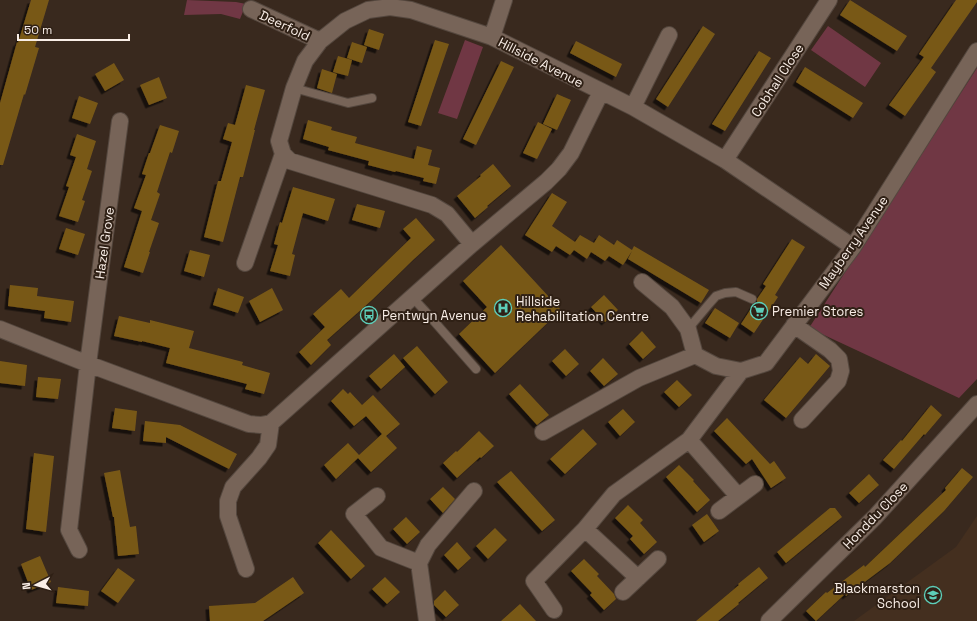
<svg xmlns="http://www.w3.org/2000/svg" width="977" height="621" font-family="'Space Grotesk',sans-serif">
	<style>
		.built { fill: #442f1f }
		.green { fill: #703744 }
		.building { fill: #785819; filter: url(#shadow) }
		.lines { fill: none; stroke-linecap: round; stroke-linejoin: round }
		.service-casing { stroke: #54473e; stroke-width: 10 }
		.minor-casing { stroke: #54473e; stroke-width: 18 }
		.service { stroke: #776458; stroke-width: 8 }
		.minor { stroke: #776458; stroke-width: 16 }
		.labels { text-anchor: middle; stroke-width: 4; stroke-linejoin: round; paint-order: stroke }
		.street-label { font-size: 13px; fill: #f9eee7; stroke: #2f2015 }
		.poi-label { font-size: 13px; fill: #f9eee7; stroke: #2f2015; text-anchor: start }
	</style>
	<defs>
		<filter id="shadow"><feDropShadow dx="-3.5" dy="3.5" stdDeviation="0" flood-color="#0009"/></filter>
	</defs>
	<rect width="100%" height="100%" fill="#39291e"/>
	<path class="built" d="M977,516V621H854L956,547Z"/>
	<path class="green" d="M187,0L236,2L246,4L240,19L221,14L184,15Z
		M828,26L881,63L865,87L811,50Z
		M465,40L483,47L457,119L438,113Z
		M977,68V379L959,398L809,328Z"/>
	<path class="building" d="M31,0H49L35,47L39,48L25,95L24,94L3,165H0V103L17,42L18,43Z
		M850,0L907,36L897,51L840,15Z
		M956,0H977V2L931,68L936,72L905,116L889,105L924,57L919,54Z
		M703,26L715,34L668,107L656,99Z
		M369,29L384,34L379,50L364,45Z
		M435,40L449,44L421,126L408,122Z
		M576,41L622,64L616,77L570,53Z
		M352,42L367,47L362,63L347,58Z
		M759,51L771,58L725,131L712,124Z
		M338,56L352,60L348,76L333,72Z
		M501,61L514,67L476,145L463,139Z
		M114,63L124,80L105,91L95,74Z
		M805,67L863,103L853,118L796,82Z
		M322,69L337,74L332,93L317,88Z
		M159,77L167,98L149,105L140,85Z
		M246,85L265,90L254,130H255L243,177H240L223,242L204,237L218,181H221L232,142L223,139L228,123L235,125Z
		M557,94L571,100L557,130L543,124Z
		M79,96L98,103L90,124L72,118Z
		M308,120L332,127L331,130L357,137L355,143L414,159L417,146L432,150L428,165L440,168L436,184L423,181L424,178L396,171L395,172L368,165L369,161L328,150L329,147L303,139Z
		M538,122L552,129L537,159L523,153Z
		M160,125L179,131L172,153L170,152L157,192L160,194L151,220L159,223L149,252H150L143,273L124,267L142,211L134,208L146,175L142,174L149,153H150Z
		M77,134L96,141L87,169L92,171L82,200L85,201L78,222L59,216L69,187L66,186L76,157L70,155Z
		M493,164L511,186L487,206L488,207L475,218L457,196L481,176L480,175Z
		M293,187L335,199L328,221L303,213L292,254L295,255L290,276L270,271L278,245L274,244L280,222L282,223Z
		M552,193L567,202L552,226L575,242L580,235L594,243L599,235L614,245L617,240L632,250L634,246L709,290L701,303L628,259L632,251L623,265L609,256L605,261L591,252L587,259L574,250L570,255L556,246L552,252L525,235Z
		M357,204L385,211L380,228L352,220Z
		M416,218L435,240L413,260L373,299L327,340L331,345L311,365L299,352L325,327L313,314L341,289L349,298L411,238L403,229Z
		M66,228L85,234L78,255L59,249Z
		M792,239L805,247L775,295L778,297L754,333L741,324L754,304L757,302V299L766,286L763,284Z
		M501,245L561,310L495,373L459,334L487,307L463,281Z
		M190,250L210,255L204,277L184,271Z
		M10,285L38,288L37,296L74,301L71,322L44,318L45,311L8,306Z
		M218,288L244,297L238,313L213,305Z
		M272,288L283,310L260,322L249,301Z
		M604,295L618,310L605,322L591,307Z
		M715,308L739,323L730,338L705,323Z
		M119,316L150,323V320L194,331L189,348L243,362L242,365L270,373L264,394L245,389L247,384L166,363L170,348L142,341V342L114,336Z
		M642,331L656,347L643,359L629,344Z
		M417,346L448,382L435,394L403,358Z
		M565,349L579,364L566,376L552,361Z
		M394,354L405,367L381,389L369,376Z
		M816,354L830,366L786,418L764,400L800,357L808,364Z
		M603,358L618,374L604,386L590,371Z
		M0,361L27,365L25,386L0,383Z
		M38,377L61,379L58,399L36,397Z
		M677,380L692,395L679,407L664,392Z
		M520,384L549,415L537,425L509,394Z
		M343,389L348,394L350,392L362,405L373,395L400,424L386,436L397,448L371,472L358,458L336,479L324,465L348,443L359,455L382,434L366,416L354,426L331,401Z
		M931,405L942,415L925,435L924,434L894,469L883,460L901,440L902,441Z
		M115,408L137,411L135,431L112,428Z
		M623,409L635,422L620,436L608,422Z
		M727,418L770,464L774,461L786,478L771,488L752,459L746,464L714,431Z
		M145,421L180,425L237,454L229,469L166,437V443L143,441Z
		M583,429L597,444L565,474L550,459Z
		M479,431L494,446L481,458L480,457L457,478L443,463L456,451L457,452Z
		M34,453L54,456L46,532L26,529Z
		M679,465L694,480L693,481L710,500L697,512L666,477Z
		M962,468L973,477L944,511L890,563L846,596L845,594L816,621L806,611L826,592L827,593L864,565L865,567L946,490L945,488Z
		M120,470L130,527L136,526L139,554L118,556L114,517H113L104,473Z
		M511,471L555,520L542,531L497,482Z
		M869,474L879,485L859,503L849,493Z
		M443,487L455,499L443,513L430,499Z
		M628,505L643,520L640,523L657,542L644,554L630,539L633,536L615,518Z
		M830,508H835L842,517L786,563L777,552Z
		M707,514L719,531L704,542L692,525Z
		M406,517L420,532L407,544L393,529Z
		M495,528L507,540L488,559L476,546Z
		M331,530L365,566L351,579L318,543Z
		M457,542L471,558L458,570L444,555Z
		M40,556L51,582L31,590L21,564Z
		M584,559L599,574L597,576L614,594L616,599L604,610L590,595L592,593L571,571Z
		M759,567L768,578L738,603L739,604L718,621H696L739,585L738,584Z
		M118,568L135,580L118,603L101,591Z
		M293,577L304,593L263,621H210L209,606L255,603Z
		M385,577L400,592L387,604L372,589Z
		M58,587L89,591L88,606L56,603Z
		M445,590L459,605L446,617L434,605V601Z
		M520,604L536,621H501Z"/>
	<g class="lines">
		<g class="service-casing">
			<path id="service" d="M294,88L348,103L372,98
				M412,297L425,311L476,369
				M688,329L709,304L716,296L725,293L736,292L752,299"/>
		</g>
		<g class="minor-casing">
			<path id="minor" d="M251,9L320,41
				M492,37L504,0
				M633,107L669,35
				M725,160L829,0
				M472,244L447,214L432,205L290,161L283,154L279,141L294,88L305,61L320,41L345,21L368,10L390,7L411,10L492,37L633,107L725,160L853,247
				M245,263L283,154
				M642,282L672,307L688,329L695,355
				M794,325L830,350L839,359L841,371L838,381L802,420
				M0,329L88,364L249,424L261,425L271,423
				M271,423L472,244L546,182L559,169L571,153L601,92
				M543,432L639,378L695,355L716,366L741,371L766,363L853,247L977,51
				M689,440L738,496
				M377,496L354,514L381,548L419,563
				M719,511L755,484
				M585,529L638,578
				M79,550L69,530L88,364L120,121
				M246,569L228,516V501L233,487L259,458L268,445L271,423
				M623,592L658,559
				M554,610L534,581L585,529L614,494L689,440L741,371
				M427,621L419,563L428,545L474,491
				M769,621L875,517L977,404"/>
		</g>
		<use href="#service" class="service"/>
		<use href="#minor" class="minor"/>
	</g>
	<defs>
		<g id="hospital-ring" transform="scale(0.9)"><circle r="9.5" fill="#2f2015" stroke="#5dceb9" stroke-width="1.5"/><path d="M-5-5h3v3.5h4V-5h3V5h-3V1.5h-4V5h-3Z" fill="#5dceb9"/></g>
		<g id="supermarket-ring" transform="scale(0.9)"><circle r="9.5" fill="#2f2015" stroke="#5dceb9" stroke-width="1.5"/><path d="M-6-5.5h2.5l.6 2H6L4.5 2H-2.5L-4.4-4H-6ZM-1.5 3.2a1.3 1.3 0 1 0 .1 0ZM3 3.2a1.3 1.3 0 1 0 .1 0Z" fill="#5dceb9"/></g>
		<g id="bus-ring" transform="scale(0.9)"><circle r="9.5" fill="#2f2015" stroke="#5dceb9" stroke-width="1.5"/><path d="M-5-6H5V4H4V6H2V4H-2V6H-4V4H-5ZM-3.5-4V0h7V-4ZM-3.5 1.2v1.5H-2V1.2ZM2 1.2v1.5H3.5V1.2Z" fill="#5dceb9"/></g>
		<g id="school-ring" transform="scale(0.9)"><circle r="9.5" fill="#2f2015" stroke="#5dceb9" stroke-width="1.5"/><path d="M0-5L7-2L0 1L-7-2ZM-4 1L0 2.5L4 1V4Q0 6-4 4Z" fill="#5dceb9"/></g>
	</defs>
	<g fill-rule="evenodd">
		<use href="#hospital-ring" x="503" y="308"/>
		<use href="#supermarket-ring" x="759" y="311"/>
		<use href="#bus-ring" x="369" y="315"/>
		<use href="#school-ring" x="933" y="595"/>
	</g>
	<g class="labels">
		<g class="street-label">
			<text transform="translate(285 25) rotate(25)" y="5">Deerfold</text>
			<text transform="translate(541 62) rotate(27)" y="5">Hillside Avenue</text>
			<text transform="translate(777 80) rotate(-57)" y="5">Cobhall Close</text>
			<text transform="translate(853 242) rotate(-55)" y="5">Mayberry Avenue</text>
			<text transform="translate(104 243) rotate(-82)" y="5">Hazel Grove</text>
			<text transform="translate(875 515) rotate(-46)" y="5">Honddu Close</text>
		</g>
		<g class="poi-label">
			<text x="516" y="306">Hillside<tspan x="516" dy="15">Rehabilitation Centre</tspan></text>
			<text x="772" y="316">Premier Stores</text>
			<text x="382" y="320">Pentwyn Avenue</text>
			<text x="920" y="593" text-anchor="end">Blackmarston<tspan x="920" dy="15">School</tspan></text>
		</g>
	</g>
	<g transform="translate(36 585) rotate(264)" stroke="#2f2015" stroke-width="3" paint-order="stroke">
	<path d="M0-3L7 15L0 10L-7 15Z" fill="#f9eee7"/>
	<text y="-6" font-size="11" font-weight="bold" text-anchor="middle" fill="#f9eee7">N</text>
	</g>
	<path d="M18 34v6h111v-6" fill="none" stroke="#f9eee7" stroke-width="2"/>
	<text x="24" y="34" font-size="12" fill="#f9eee7" stroke="#2f2015" stroke-width="3" paint-order="stroke">50 m</text>
</svg>
